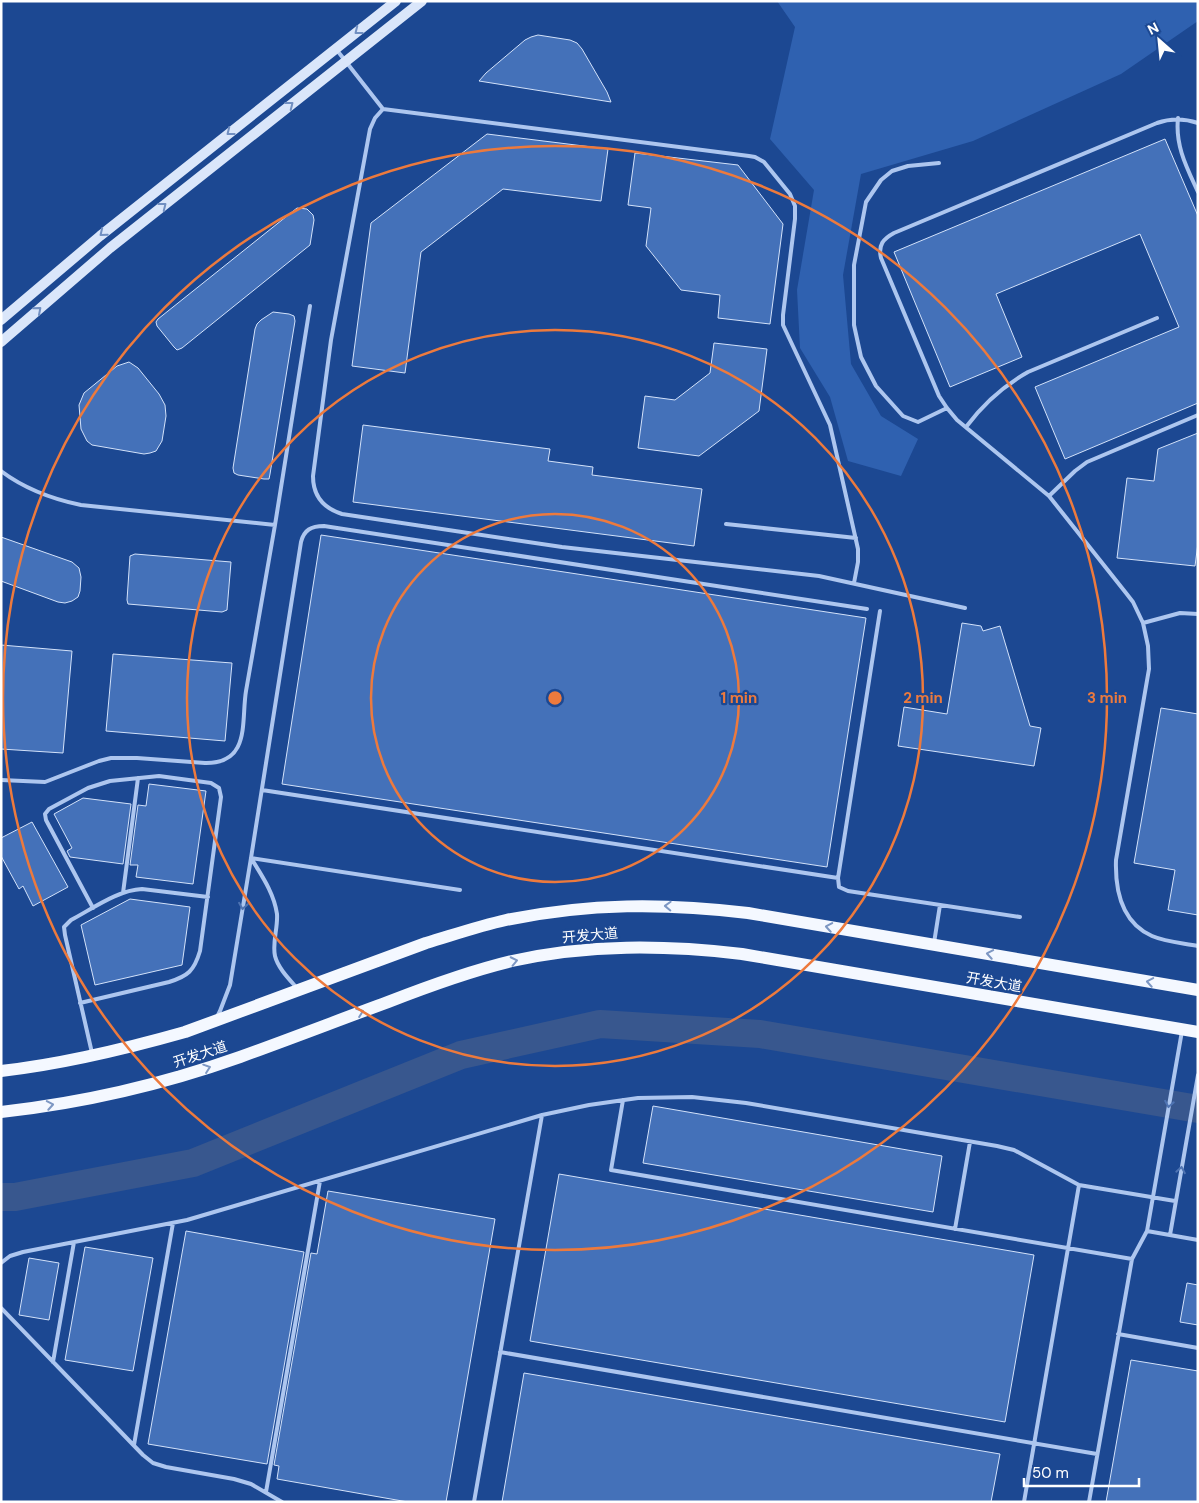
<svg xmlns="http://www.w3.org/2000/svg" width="1199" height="1503" font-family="'DM Sans','Noto Sans SC',sans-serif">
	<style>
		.green { fill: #2f61b0 }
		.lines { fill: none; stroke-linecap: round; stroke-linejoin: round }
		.river { stroke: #38578e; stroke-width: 28 }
		.building { fill: #4471b9; stroke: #d3e2fa }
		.service { stroke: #adc6ef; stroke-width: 4 }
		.secondary { stroke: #dae6fa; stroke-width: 10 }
		.primary { stroke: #f4f8ff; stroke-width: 12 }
		.oneway { stroke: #718fc1 }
		.oneway2 { stroke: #4f74b3 }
		.oneway3 { stroke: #7d97c3 }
		.ring { fill: none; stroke: #ed7a3d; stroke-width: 2.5 }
		.labels { text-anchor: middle; stroke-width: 4.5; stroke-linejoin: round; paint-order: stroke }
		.street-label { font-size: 14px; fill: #fff; stroke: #1c4892 }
		.centre { fill: #ed7a3d; stroke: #1c4892; stroke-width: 2.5 }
		.ring-label { font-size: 15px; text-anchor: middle; font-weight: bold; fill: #ed7a3d; stroke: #1c4892; stroke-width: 4.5; stroke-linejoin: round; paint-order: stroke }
	</style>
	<rect width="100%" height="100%" fill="#1c4892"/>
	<path class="green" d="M777,1H1198V21L1121,74L973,141L861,174L843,275L851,364L881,416L918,439L901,476L848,461L830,397L800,348L797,290L814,190L770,139L795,27Z"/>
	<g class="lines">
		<path class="river" d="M1,1197H15L193,1163L461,1055L600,1024L760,1034L1198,1109"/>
	</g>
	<path class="building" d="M538,35L570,40L577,43L582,49L607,92L611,102L479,81L486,73L525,40L531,37Z
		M487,134L608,149L601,201L503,189L421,252L405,373L352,366L371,223Z
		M1165,139L1198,216V403L1065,459L1035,387L1179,327L1140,234L996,294L1022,357L950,387L894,252Z
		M635,153L738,165L783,224L770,324L718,318L720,295L681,290L646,246L651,208L628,205Z
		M297,208L307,209L313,215L314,220L310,245L182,348L177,350L174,347L157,326L156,322L158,319Z
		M273,312L289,314L294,316L295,321L270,474L269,479H264L238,475L234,473L233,468L255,329L257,324L261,320Z
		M714,343L767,349L759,411L699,456L638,448L645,396L675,400L710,373Z
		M129,362L138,368L159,394L165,405L166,416L162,441L156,451L150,453L144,454L92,445L87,441L81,429L79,405L84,393L117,366Z
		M363,425L550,449L548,461L593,467L592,475L702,489L694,546L353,502Z
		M1198,433V543L1195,566L1117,558L1127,478L1154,481L1158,449Z
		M321,535L866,618L827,867L282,784Z
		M1,537L72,562L79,568L81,577L80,591L78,597L72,601L65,603L58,602L1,581Z
		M135,554L231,562L227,610L222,612L128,604L127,600L130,556Z
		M962,623L981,626L983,631L1000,626L1030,726L1041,728L1034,766L898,746L904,707L947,714Z
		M1,645L72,651L63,753L1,749Z
		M113,654L232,663L225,741L106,731Z
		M1161,708L1198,714V915L1168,910L1175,870L1134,863Z
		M149,784L206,791L193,884L136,877L138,865H130L138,805L146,806Z
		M83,798L131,804L123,864L70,857L67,851L72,848L54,814Z
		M32,822L68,887L33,906L23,886L19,889L1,856V838Z
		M130,899L190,907L182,965L95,985L81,925Z
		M653,1106L942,1156L933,1212L643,1163Z
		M559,1174L1034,1255L1005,1422L530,1341Z
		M328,1191L495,1219L446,1502H408L277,1479L279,1466L274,1465L311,1253L317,1254Z
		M186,1231L304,1252L267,1464L148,1444Z
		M85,1247L153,1258L133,1371L65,1360Z
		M29,1258L59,1263L49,1320L19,1315Z
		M1187,1283L1198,1285V1325L1180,1322Z
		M1131,1360L1198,1371V1502H1106Z
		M524,1373L1000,1454L991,1502H502Z"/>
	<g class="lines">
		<path class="service" d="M336,49L383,109L749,156L755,157L764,162L790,194L795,206V219L783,315V325L830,425L858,549V562L854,583
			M383,109L375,118L370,129L331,340L313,476C313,496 323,508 342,514L562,547L819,576L965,608
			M1178,118C1175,146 1187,168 1198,192
			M1198,123C1183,118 1171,118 1157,123L894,233C883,239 878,245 881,258L939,396L947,408L957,420L1049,496L1126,593L1133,602L1143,623L1148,646L1149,669L1116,860C1115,890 1121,922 1152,936C1166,942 1183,943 1198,946
			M939,163L908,166L892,171L881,180L866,202L854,265V325L861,357L876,386L903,416L918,422L947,408
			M966,427C983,404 1003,386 1028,372L1157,318
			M1,471C25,489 52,499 81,505L275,525
			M1049,496L1075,471L1087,462L1198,415
			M726,524L856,538
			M880,611L838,878L839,887L848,891L1020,917
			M1143,623L1180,613L1198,614
			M1,780L45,782L99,761L111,758H137L205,763C251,764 241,721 246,691L275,525L310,306
			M262,790L838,878
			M251,858C262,876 274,893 277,914C278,928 272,943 275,956C278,968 289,979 297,988
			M460,890L251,858L301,542C304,530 311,526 324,526L867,609
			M123,893L138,778
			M934,943L940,905
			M80,1003L169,982C188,976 194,971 200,951L221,797L219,788L211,783L159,776L110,781L88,788L49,809L45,814L46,820L93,908
			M217,1017L220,1011L230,985L251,858
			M92,1053L65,935L64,927L71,920C92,909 118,890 142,889L208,897
			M623,1100L611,1170L1132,1259
			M955,1229L970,1142
			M1147,1231L1182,1031
			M1170,1235L1198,1075
			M1,1263L10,1256L23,1252L187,1220L542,1115L589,1105L638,1098L692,1097L746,1103L997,1146L1014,1150L1079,1185L1175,1201
			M1,1308L143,1455L153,1463L166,1467L234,1479L251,1484L282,1502
			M1118,1334L1198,1348
			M500,1352L1097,1454
			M53,1362L74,1242
			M134,1445L173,1223
			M266,1492L320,1181
			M474,1502L542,1115
			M1024,1502L1079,1185
			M1089,1502L1132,1259L1147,1231L1198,1240"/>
		<path class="secondary" d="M1,320L100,236L396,1
			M1,342L110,248L422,1"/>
		<path class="primary" d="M1,1071C63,1064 125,1049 185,1032L426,943C453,935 479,926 506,920C589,903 665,903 748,913L1198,990
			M1,1112C82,1103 164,1084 240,1057C290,1039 339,1020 388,1002C429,986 470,971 512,961C589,944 664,945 742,954L1198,1032"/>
	</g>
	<defs><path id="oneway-chevron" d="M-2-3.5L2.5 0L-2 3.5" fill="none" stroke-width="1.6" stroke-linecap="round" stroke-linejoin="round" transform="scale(1.25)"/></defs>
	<g class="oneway">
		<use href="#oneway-chevron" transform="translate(358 31) rotate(142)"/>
		<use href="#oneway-chevron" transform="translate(290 105) rotate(-38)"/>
		<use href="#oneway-chevron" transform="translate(230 132) rotate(142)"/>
		<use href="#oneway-chevron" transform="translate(163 206) rotate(-38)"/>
		<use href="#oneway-chevron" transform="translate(103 233) rotate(141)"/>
		<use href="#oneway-chevron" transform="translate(38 310) rotate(-41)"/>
	</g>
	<g class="oneway2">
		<use href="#oneway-chevron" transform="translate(243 906) rotate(99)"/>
		<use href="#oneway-chevron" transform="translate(1169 1104) rotate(100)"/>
		<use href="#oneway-chevron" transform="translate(1181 1170) rotate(-80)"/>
	</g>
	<g class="oneway3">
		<use href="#oneway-chevron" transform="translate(668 906) rotate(-178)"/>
		<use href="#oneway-chevron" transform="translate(829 927) rotate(-170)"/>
		<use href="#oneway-chevron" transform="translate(990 954) rotate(-170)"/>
		<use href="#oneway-chevron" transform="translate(514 961) rotate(-12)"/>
		<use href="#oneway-chevron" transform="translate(1150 982) rotate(-170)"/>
		<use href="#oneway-chevron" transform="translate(360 1012) rotate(-20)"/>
		<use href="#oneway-chevron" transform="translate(207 1068) rotate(-19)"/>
		<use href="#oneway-chevron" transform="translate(50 1105) rotate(-10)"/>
	</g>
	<g class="ring">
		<circle cx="555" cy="698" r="184"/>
		<circle cx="555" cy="698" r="368"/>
		<circle cx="555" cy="698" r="552"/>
	</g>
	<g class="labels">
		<g class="street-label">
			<text transform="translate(590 935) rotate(-5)" y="5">开发大道</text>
			<text transform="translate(994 982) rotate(10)" y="5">开发大道</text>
			<text transform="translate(200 1054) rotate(-18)" y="5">开发大道</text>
		</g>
	</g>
	<circle cx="555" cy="698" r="8" class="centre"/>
	<g class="ring-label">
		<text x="739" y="703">1 min</text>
		<text x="923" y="703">2 min</text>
		<text x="1107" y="703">3 min</text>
	</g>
	<rect width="1199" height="1503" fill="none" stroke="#ffffff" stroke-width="5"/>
	<g transform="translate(1159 40) rotate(333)" stroke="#1c4892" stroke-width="4" paint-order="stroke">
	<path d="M0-4L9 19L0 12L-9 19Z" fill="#ffffff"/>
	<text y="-8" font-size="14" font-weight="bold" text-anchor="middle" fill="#ffffff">N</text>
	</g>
	<path d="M1024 1478v8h115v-8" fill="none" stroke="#ffffff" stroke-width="2.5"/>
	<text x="1032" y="1478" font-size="15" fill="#ffffff" stroke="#1c4892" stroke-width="4" paint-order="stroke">50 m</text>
</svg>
